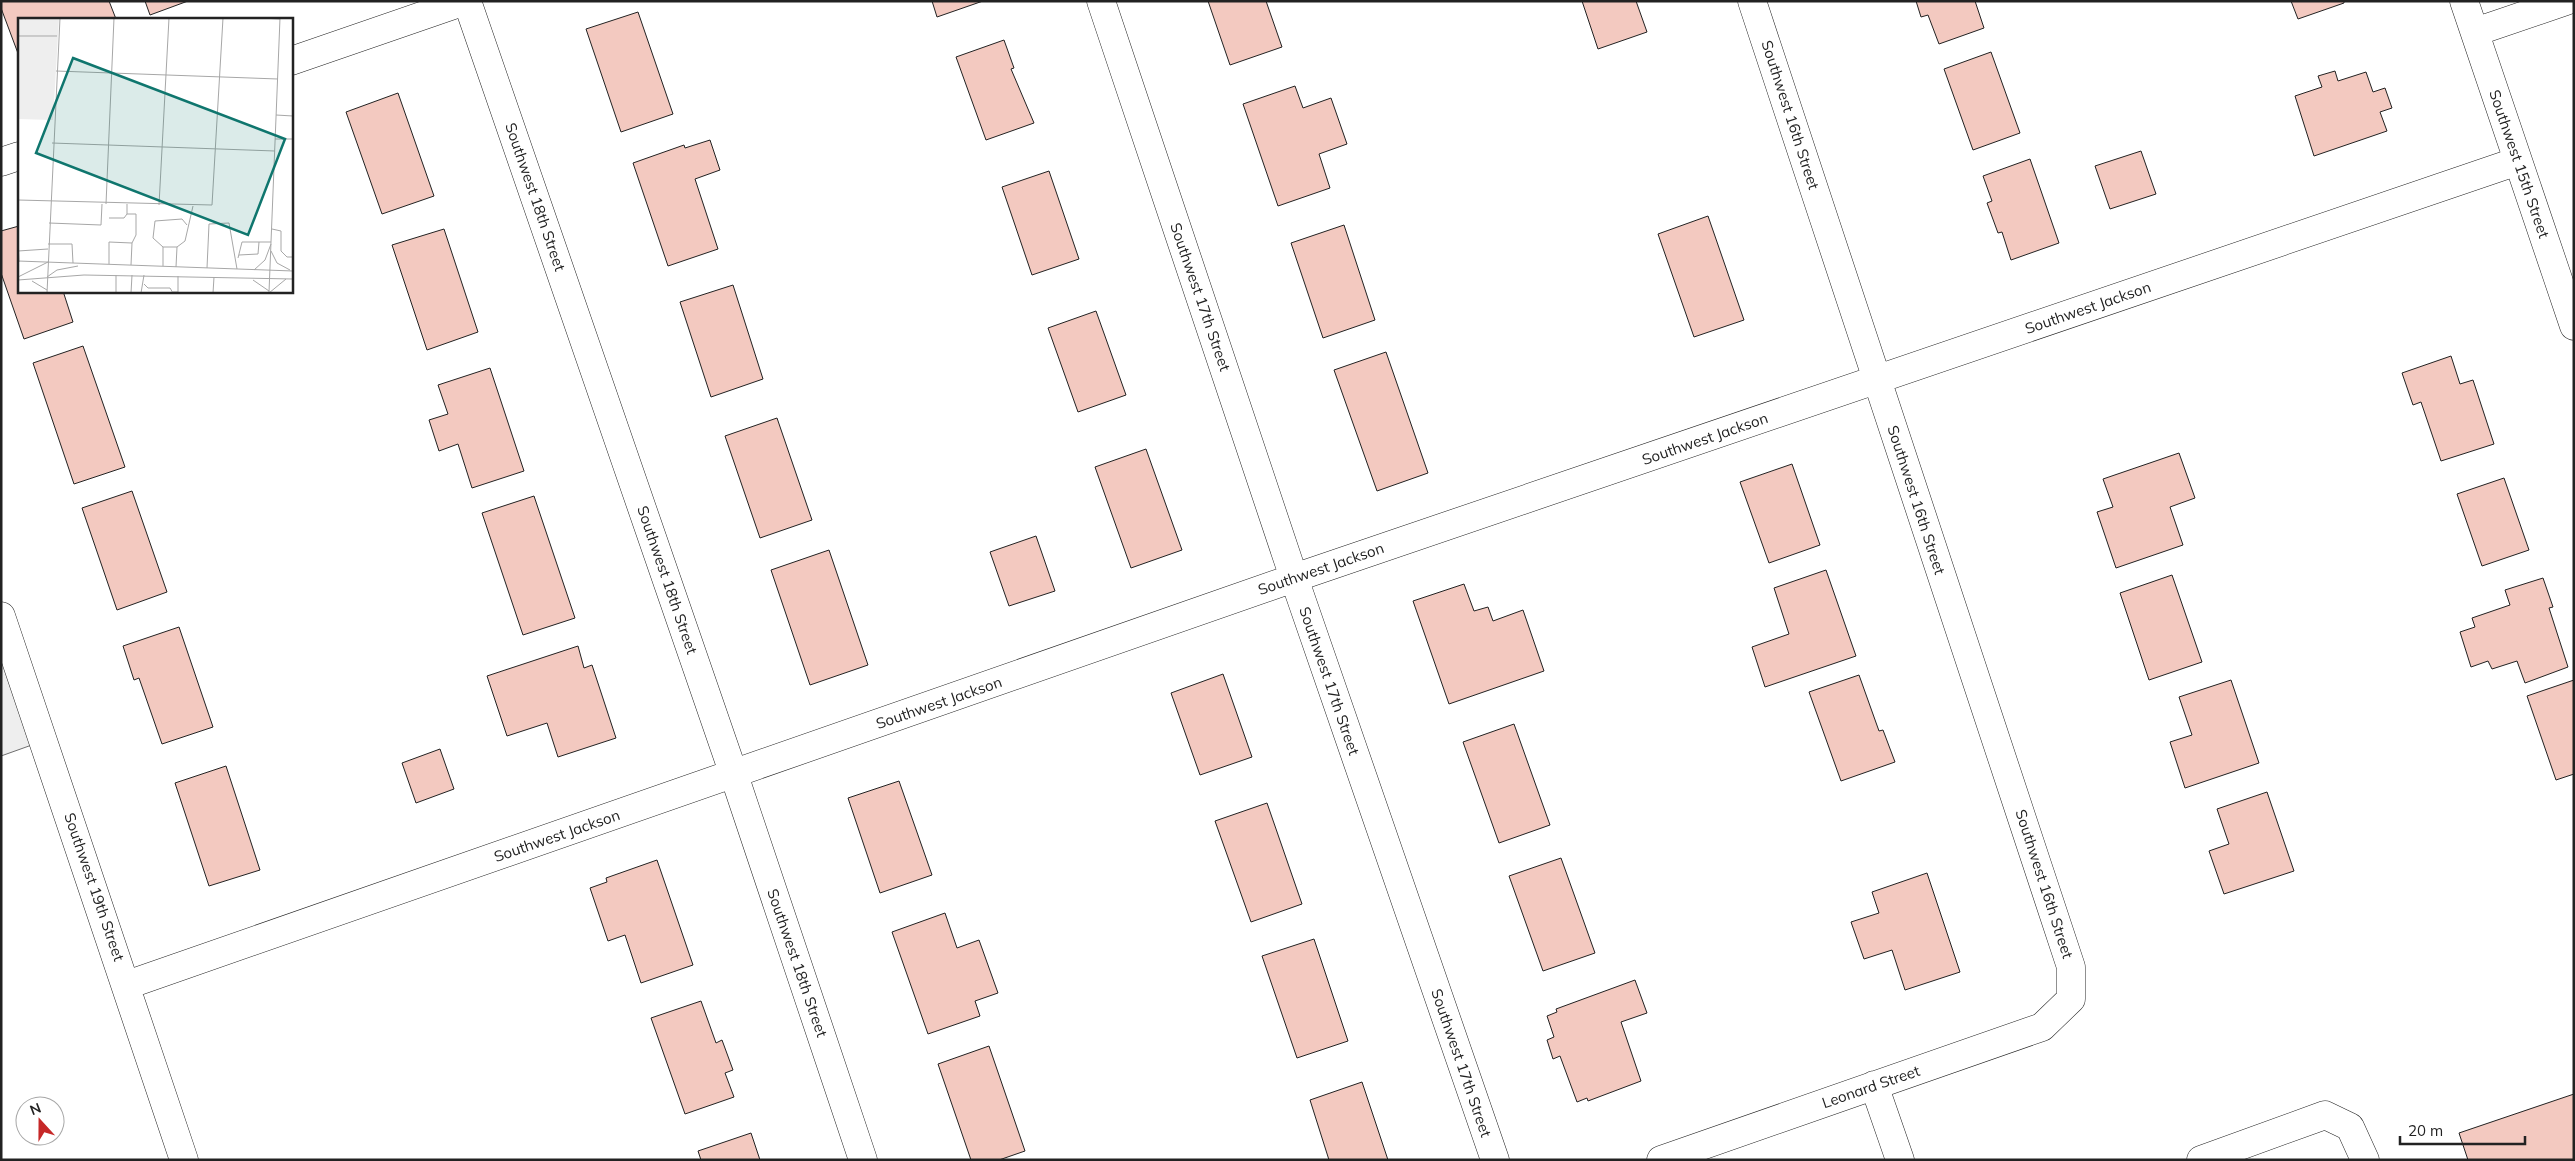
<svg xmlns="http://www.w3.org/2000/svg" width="2575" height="1161" font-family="Mulish,sans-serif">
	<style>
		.green { fill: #eee; stroke: #6f6f6f }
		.building { fill: #f3c9c0; stroke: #222 }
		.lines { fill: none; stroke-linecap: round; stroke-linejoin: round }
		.minor-casing { stroke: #222; stroke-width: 29 }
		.minor { stroke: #fff; stroke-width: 28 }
		.labels { text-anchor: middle; stroke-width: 4; stroke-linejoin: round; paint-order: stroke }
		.street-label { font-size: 15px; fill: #222; stroke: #fff }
		.inset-road { fill: none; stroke: #a7a7a7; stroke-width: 1 }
		.view { fill: #0f766e; fill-opacity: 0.15; stroke: #0f766e; stroke-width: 2.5 }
		.inset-edge { fill: none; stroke: #222; stroke-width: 2.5 }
	</style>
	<rect width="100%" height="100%" fill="#fff"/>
	<path class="green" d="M1,616L43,741L1,756Z"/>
	<path class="building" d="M1,1H109L116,19H19V56L1,8Z
		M145,1H188L150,15Z
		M932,1H983L937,17Z
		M1208,1H1266L1282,47L1230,65Z
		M1582,1H1636L1647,32L1598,49Z
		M1916,1H1975L1984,28L1939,44L1928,15L1921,17Z
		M2291,1H2344V3L2298,19Z
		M638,12L673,114L621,132L586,29Z
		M1004,40L1014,68L1011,69L1034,123L986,140L956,57Z
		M1991,52L2020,133L1973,150L1944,69Z
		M2335,71L2338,81L2366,72L2373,92L2385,88L2392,108L2380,112L2387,131L2314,156L2295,96L2322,87L2318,76Z
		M1295,86L1303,108L1331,98L1347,144L1319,154L1330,188L1278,206L1243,104Z
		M398,93L434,196L382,214L346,112Z
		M710,140L720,170L695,179L718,249L668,266L633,163L684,145L685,148Z
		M2141,151L2156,194L2110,209L2095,166Z
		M2030,159L2059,243L2011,260L2002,232L1998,233L1987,203L1992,201L1983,176Z
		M1049,171L1079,259L1032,275L1002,187Z
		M1708,216L1744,320L1694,337L1658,234Z
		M1344,225L1375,320L1323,338L1291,243Z
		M19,226V291H63L73,322L24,339L1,273V231Z
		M444,229L478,332L427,350L392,245Z
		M733,285L763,379L711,397L680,302Z
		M1096,311L1126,395L1078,412L1048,328Z
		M83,346L125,467L74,484L33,363Z
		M1386,352L1428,473L1377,491L1334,370Z
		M2451,356L2460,384L2473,380L2494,444L2441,461L2421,402L2413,405L2402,373Z
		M490,368L524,471L472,488L458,444L439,451L429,420L448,414L438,385Z
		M777,418L812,520L760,538L725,436Z
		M1146,449L1182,550L1131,568L1095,467Z
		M2179,453L2195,498L2170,507L2183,545L2116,568L2097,512L2113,507L2103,479Z
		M1792,464L1820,545L1769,563L1740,482Z
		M2504,478L2529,550L2482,566L2457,494Z
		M132,491L167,592L117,610L82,508Z
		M534,496L575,618L523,635L482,513Z
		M1036,536L1055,591L1009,606L990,552Z
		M829,550L868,665L810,685L771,570Z
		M1826,570L1856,656L1765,687L1752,647L1789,634L1774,588Z
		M2172,575L2202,662L2149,680L2120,593Z
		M2543,578L2553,607L2549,608L2568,667L2525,683L2517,661L2492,669L2488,661L2471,667L2460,632L2475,627L2472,618L2510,605L2505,590Z
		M1464,584L1474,611L1488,607L1493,621L1523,610L1544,671L1449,704L1413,601Z
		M179,627L213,727L162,744L139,678L134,680L123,646Z
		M578,646L584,668L592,665L616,738L558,757L547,723L507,736L487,676Z
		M1223,674L1252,757L1200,775L1171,693Z
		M1859,675L1879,731L1883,730L1895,762L1841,781L1809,692Z
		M2231,680L2259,763L2185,788L2170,742L2192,735L2179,697Z
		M2574,680V774L2556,780L2527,696Z
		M1514,724L1550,825L1499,843L1463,742Z
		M440,749L454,789L416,803L402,763Z
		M226,766L260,870L209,886L175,783Z
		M899,781L932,875L880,893L848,798Z
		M2267,792L2294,871L2224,894L2209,851L2229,844L2217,809Z
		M1267,803L1302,904L1251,922L1215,821Z
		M1561,858L1595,953L1543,971L1509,876Z
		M657,860L693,965L641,983L625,935L608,941L590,888L607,882L606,878Z
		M1927,873L1960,972L1905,990L1892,950L1864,959L1851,922L1879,913L1872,892Z
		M945,913L957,948L979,940L998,993L975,1001L980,1016L928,1034L892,932Z
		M1314,939L1348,1041L1297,1058L1262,956Z
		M1635,980L1647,1013L1621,1022L1641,1081L1588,1101L1587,1098L1577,1102L1560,1056L1553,1059L1547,1040L1554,1037L1547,1016L1557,1012L1556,1009Z
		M701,1001L716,1043L722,1040L733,1070L725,1073L734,1097L685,1114L651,1018Z
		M989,1046L1025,1151L999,1160H971L938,1064Z
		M1362,1082L1388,1160H1329L1310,1100Z
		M2574,1094V1160H2468L2459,1133Z
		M751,1133L760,1160H701L698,1151Z"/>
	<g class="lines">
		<g class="minor-casing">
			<path id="minor" d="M467,1L734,775L863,1160
				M1101,1L1294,578L1495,1160
				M2464,1L2574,326
				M2475,32L2566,1
				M291,61L465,1
				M1,162L19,156
				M1,616L184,1160
				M127,985L1294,578L2518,161
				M1874,1085L1900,1160
				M1661,1160L2042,1027L2071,999V967L1752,1
				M2201,1160L2325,1115L2350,1127L2365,1160"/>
		</g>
		<use href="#minor" class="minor"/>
	</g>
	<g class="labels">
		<g class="street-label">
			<text transform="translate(1790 115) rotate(72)" y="5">Southwest 16th Street</text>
			<text transform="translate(2519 164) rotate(71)" y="5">Southwest 15th Street</text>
			<text transform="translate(535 197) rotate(71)" y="5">Southwest 18th Street</text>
			<text transform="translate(1200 297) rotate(71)" y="5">Southwest 17th Street</text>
			<text transform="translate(2088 308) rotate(-19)" y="5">Southwest Jackson</text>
			<text transform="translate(1705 439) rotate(-19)" y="5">Southwest Jackson</text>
			<text transform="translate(1916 500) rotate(72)" y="5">Southwest 16th Street</text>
			<text transform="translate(1321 569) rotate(-19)" y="5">Southwest Jackson</text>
			<text transform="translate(667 580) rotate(71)" y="5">Southwest 18th Street</text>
			<text transform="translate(1329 681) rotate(71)" y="5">Southwest 17th Street</text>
			<text transform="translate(939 703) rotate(-19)" y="5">Southwest Jackson</text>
			<text transform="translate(557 836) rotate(-19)" y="5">Southwest Jackson</text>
			<text transform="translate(2044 884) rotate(72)" y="5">Southwest 16th Street</text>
			<text transform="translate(94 887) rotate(71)" y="5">Southwest 19th Street</text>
			<text transform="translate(797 963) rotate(71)" y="5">Southwest 18th Street</text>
			<text transform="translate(1461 1063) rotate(71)" y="5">Southwest 17th Street</text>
			<text transform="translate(1871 1087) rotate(-19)" y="5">Leonard Street</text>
		</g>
	</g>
	<g transform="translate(18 18)">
		<rect width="275" height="275" fill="#fff"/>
		<path d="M0,0H41L35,102L0,101Z" fill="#eee"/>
		<path class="inset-road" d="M244,0L262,1M0,18H39M38,53L260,61M258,97L275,98M257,121H275M34,125L257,133M0,182L194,187L205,0M88,186L96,0M109,186V196H118V217L114,225M141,187L151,0M91,200H106L109,196M31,205L83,207L84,186M254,211L263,213V233L269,239H275M0,216L1,244M30,226H54L55,245M145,229L135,220L137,203L164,201L169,207M159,229L167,223L175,188M0,233L30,231M253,233L259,245L272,252M221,237L240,236L241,224M220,240L224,224H253M0,243L275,253M91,246V224L114,225L113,247M145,248V229H159L158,249M189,250L191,206L211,205L219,251M236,252L247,242L253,226M0,259L30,244M29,259L39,252L60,248M0,262L66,257L275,261M235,262L251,273M14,263L29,272M126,266L130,270H152L155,275M155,274H160V258M251,274L262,0M29,275L42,0M98,275V257M113,275L114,257M123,275L126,257M195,275L196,259M251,275L268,261"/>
		<path class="view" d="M55,40L267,121L230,217L18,135Z"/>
		<rect width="275" height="275" class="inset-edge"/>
	</g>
	<rect width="2575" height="1161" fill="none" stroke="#222222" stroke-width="5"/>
	<g transform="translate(40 1121) rotate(339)"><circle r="24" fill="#ffffff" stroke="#a7a7a7"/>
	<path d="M0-4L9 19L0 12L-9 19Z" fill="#c62828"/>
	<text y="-8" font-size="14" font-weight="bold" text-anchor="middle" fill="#222222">N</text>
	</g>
	<path d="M2400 1136v8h125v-8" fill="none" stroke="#222222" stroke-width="2.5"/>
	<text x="2408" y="1136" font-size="15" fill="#222222" stroke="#ffffff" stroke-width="4" paint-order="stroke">20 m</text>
</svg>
